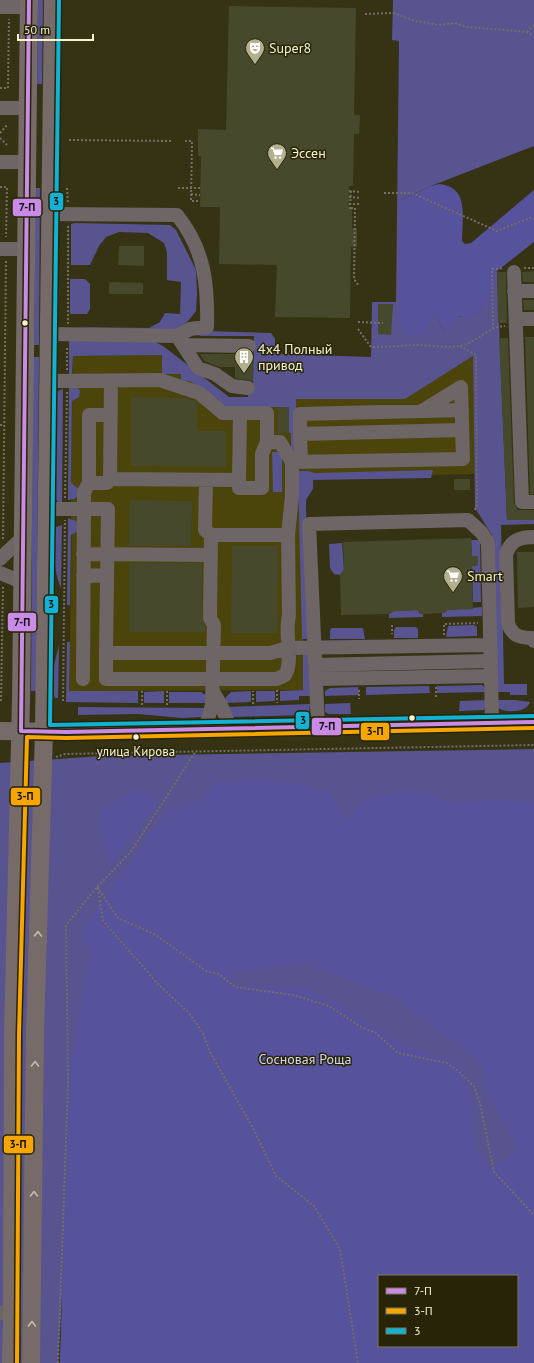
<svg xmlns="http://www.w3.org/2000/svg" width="534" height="1363" font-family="'PT Sans',sans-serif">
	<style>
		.built { fill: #4c450b }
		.green { fill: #575490; fill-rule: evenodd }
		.forest { fill: #57529c; fill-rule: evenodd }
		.building { fill: #46492c }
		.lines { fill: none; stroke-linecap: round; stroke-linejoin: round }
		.path { stroke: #746e67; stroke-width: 2; stroke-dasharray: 2 2; stroke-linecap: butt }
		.minor { stroke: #6e6566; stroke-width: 14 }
		.major { stroke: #766b69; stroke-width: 18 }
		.bus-1-casing { stroke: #272408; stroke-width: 7 }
		.bus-2-casing { stroke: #272408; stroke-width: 7 }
		.bus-3-casing { stroke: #272408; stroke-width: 7 }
		.bus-1 { stroke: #ca8be6; stroke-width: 4 }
		.bus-2 { stroke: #f7a600; stroke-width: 4 }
		.bus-3 { stroke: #13b2d5; stroke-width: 4 }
		.oneway { stroke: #c3bda8 }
		.bus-dot { fill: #f7f4d2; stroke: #272408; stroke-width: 1.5 }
		.labels { text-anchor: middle; stroke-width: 3; stroke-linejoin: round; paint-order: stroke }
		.bus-label { font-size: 13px; fill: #f7f4d2; stroke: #272408 }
		.poi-label { font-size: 14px; fill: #f7f4d2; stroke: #272408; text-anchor: start }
		.park-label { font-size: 14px; fill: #d6d7f0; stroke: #272408 }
		.line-badge { stroke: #272408; stroke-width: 1.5 }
		.pale-badge-label { font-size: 11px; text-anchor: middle; font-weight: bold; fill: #111 }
	</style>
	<rect width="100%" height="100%" fill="#363315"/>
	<path class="built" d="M162,355L228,398L404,399L473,356L475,474L300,478L303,633V690L69,691L72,519H71V500L74,499L71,484L73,356Z"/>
	<path class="green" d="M38,0H43L42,84H37Z
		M393,0H534V146L431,186L401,200L438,310L439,323L444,329L458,316C491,325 490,274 497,272L507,520H534V524L501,525L504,684H527V695H510V692H495L492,535L475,508L473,356L405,399H296V452H291V433H288L289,407H226L190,381H181V374H162V355L73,356L72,376H69V340L153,341L163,346L229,397H248V392L253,385L254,336H199L205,331L271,333L275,339V354L371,357L372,302H396L399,41L392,40Z
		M35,188H40L39,345H34Z
		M75,223L170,225L176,230L196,270L197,294L196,311L189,320L175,332L72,327L149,328L160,322L165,313L180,314L181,282L167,280V252L164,243L148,233L119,232L106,237L99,246L90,265H71V224Z
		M70,279H85L90,284V309L87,314H70Z
		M33,357H39L36,691H31Z
		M69,384L76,386L80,391L79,397L72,401L71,483L79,489V495L74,499L68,500Z
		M63,389L62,504L57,501L55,494L56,395L58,391Z
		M272,452H282V492H273Z
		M433,470L431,478L313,480V489L306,500L308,639H302L298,471H308L315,473Z
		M68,518L78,522V531L71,535L70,605H67Z
		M62,525L61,588C53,569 53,547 56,527Z
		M471,540H478L480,542L481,602H473L472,566L478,565V556H472Z
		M342,543L344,570L340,575L334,574L330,568L329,544Z
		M482,607V616L442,617V613L446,612L447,610Z
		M418,610L419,613L423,614V617L389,618V614L392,611Z
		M474,625L477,627V636L446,637L448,626Z
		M396,627H416L418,629V638H394V630Z
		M332,628H363L365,639H330V630Z
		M67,642H70L69,691H138V703L66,702Z
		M59,645L58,698H55C48,681 55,663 59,645Z
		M303,654H309L310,696H299V700L280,701V691L303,690Z
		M482,685L486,688L488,692L437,693V686Z
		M429,686L430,693L366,695V687Z
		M358,687L359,695L325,696V691L330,688Z
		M164,691V703H144V692Z
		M251,691V702L225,703L226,697L231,692Z
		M256,691H275V701L256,702Z
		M169,692H201L206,695L208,703H169Z
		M488,700L484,710L459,711L460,701Z
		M495,700H515L530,702C527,713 506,713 498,708Z
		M350,703L351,714H329L325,712V704Z
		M310,704L309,712L305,715L233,717L225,707Z
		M78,707L208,708L201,717L182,718L138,714L78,715Z
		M534,749V1363H60L63,1281L58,1363H0V763L101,756ZM379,1276H517V1346H379Z"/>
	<path class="forest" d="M439,184C470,187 462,218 462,241L465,244L471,243L534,190V242L497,271L487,302L479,312L470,318L458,316L448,330L444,329L439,323L437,311C433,321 422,338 409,337L402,328L399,314L401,200L431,186Z
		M246,780L284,781L329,792L347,821L365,799L395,792H428L455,804L490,800L534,801V1363H60L70,1072L91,951L82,931L166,813L198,800L215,783ZM306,963L396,998L482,1065L489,1096L517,1146C512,1158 503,1163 490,1168L474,1148L472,1106L461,1063L404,1045L308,987H233L230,972ZM379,1276H517V1346H379Z
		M136,790L161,796L112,864L105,849L100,810Z"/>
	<path class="building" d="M229,6L356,8L354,115H360L359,134H354L353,186H349V209H352V228H357V247H351L350,318L275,317L277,265L219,264L220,207H200L201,156H198V129L226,130Z
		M119,246H144V266L118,265Z
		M534,271V282H523L522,272Z
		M497,272H506L507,323H498Z
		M109,282L143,283V294H109Z
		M523,300H534V310H524Z
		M378,304H393L391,335L378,334Z
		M525,337H534V494H530Z
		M499,338H508L514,503L518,510H534V520H507Z
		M200,354H253V381L235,378V367H219L204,361Z
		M131,397L187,398L195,401L197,403V431H226V467L131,466Z
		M278,407H289V433H278Z
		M454,479H470V490H454Z
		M130,500L192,501L191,546H129Z
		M471,538L472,556H478V565L472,566L473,609L448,610L444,613L421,614L417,610L395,611L389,614L341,615L340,575L344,569L343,542Z
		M232,546H278L277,633H231Z
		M517,552H534V607L518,608Z
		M129,563H202V618L205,626V632H129Z"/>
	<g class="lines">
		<path class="path" d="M365,14L393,13L415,21L438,25L455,23L467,27L527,32L534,36
			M527,32L534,25
			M0,88H8L9,19
			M0,133L7,125
			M0,138L7,145
			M69,140L171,141
			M185,141H192L191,201H200
			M0,187H7L6,237
			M67,188L68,204
			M178,188H200
			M349,191L361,192
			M384,193H412L497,231L530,218L534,219
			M191,194L200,195
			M349,197L361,198
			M349,204H361
			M351,208H355L354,279L359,286
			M350,209L351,191
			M68,226V324
			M524,268H534
			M358,322L383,323
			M358,329L371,347C386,347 400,346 414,345C429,345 446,348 460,346C476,343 489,326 505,326
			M493,329L492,269L504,268
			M460,346L476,355L477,506L474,511
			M67,370V346
			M0,425H4
			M65,498L67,392
			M3,539L6,259
			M392,625V634
			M444,635V624L478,623
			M436,687V697
			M277,690V703
			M359,690V699
			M142,691V705
			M1,701L3,587
			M63,701L65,520
			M253,704V691
			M167,705V690
			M56,757L65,754L534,745
			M97,887L118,918L156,935L206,971L219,974L235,987L293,995L329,1006L361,1027L376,1033L398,1053L447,1063L458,1071L474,1086L480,1103L494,1172L534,1215
			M98,888L103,921L158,984L189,1013L203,1033L210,1052L254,1130L276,1176L314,1206L340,1249L358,1363
			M58,1363L68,1084L66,925L97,887L130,853L196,751"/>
		<path class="minor" d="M0,7H29
			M0,108H28
			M0,162H27
			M0,249H26
			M514,272L522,502H534
			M514,291H534
			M516,319H534
			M49,334L177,336L190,329L207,327C208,285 205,250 177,215L50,214
			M177,336L198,368L215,374L232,386L248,388
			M184,345L249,346
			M48,381L160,380L199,393L223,413H240L239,480L110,479
			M300,434V414L462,410
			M292,462L463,459L461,387L422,411
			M301,462L300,434L462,430
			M239,480V488H262V454L267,442V413H240
			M89,483V415H111
			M46,509H108L106,653H270L288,648L490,645
			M211,535H288
			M534,537C520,537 510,540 506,555L508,623C512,636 520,638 532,638L534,641
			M83,554L211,555
			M0,559L23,537
			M0,573L22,582
			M83,575L107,576
			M106,653V679H277L285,675C294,662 284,633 289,616L288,535L292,496V462L280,442H267
			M315,665L491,661
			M83,679L84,492L89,483H107L110,479L111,381
			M316,679L491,676
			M213,692L221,705L230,728
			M318,727L309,524L468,520L482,533L488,543L492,723
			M205,729L212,705L214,625L210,618L211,535L205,530L206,480
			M0,1313H12"/>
		<path class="major" d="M0,731L66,732L534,722
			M11,1363L12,1319L13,1034L21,701L29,0
			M31,1363L35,1032L44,731L53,0"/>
		<g class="bus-1-casing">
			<path id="bus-1" d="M29,0L21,731L66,732L534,722"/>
		</g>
		<g class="bus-2-casing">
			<path id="bus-2" d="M17,1363L19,1034L27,737L66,738L534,728"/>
		</g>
		<g class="bus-3-casing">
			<path id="bus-3" d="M59,0L50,725L534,716"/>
		</g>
		<use href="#bus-1" class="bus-1"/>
		<use href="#bus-2" class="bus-2"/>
		<use href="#bus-3" class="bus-3"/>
	</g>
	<defs><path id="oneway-chevron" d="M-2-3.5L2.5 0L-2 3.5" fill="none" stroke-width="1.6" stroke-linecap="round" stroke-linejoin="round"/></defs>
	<g class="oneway">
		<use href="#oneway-chevron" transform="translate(38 934) rotate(-88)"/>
		<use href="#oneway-chevron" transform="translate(35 1064) rotate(-90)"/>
		<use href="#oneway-chevron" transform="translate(34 1194) rotate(-90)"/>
		<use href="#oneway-chevron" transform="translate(32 1324) rotate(-88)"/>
	</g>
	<defs>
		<g id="theatre-pin" transform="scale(1)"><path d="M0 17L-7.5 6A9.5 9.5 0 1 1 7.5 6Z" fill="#b3b090" stroke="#272408"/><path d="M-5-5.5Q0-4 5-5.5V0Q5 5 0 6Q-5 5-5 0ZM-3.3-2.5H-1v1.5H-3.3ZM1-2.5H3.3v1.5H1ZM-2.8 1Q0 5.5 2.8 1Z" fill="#fff"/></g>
		<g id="supermarket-pin" transform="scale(1)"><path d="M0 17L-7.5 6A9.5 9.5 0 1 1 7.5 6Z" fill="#b3b090" stroke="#272408"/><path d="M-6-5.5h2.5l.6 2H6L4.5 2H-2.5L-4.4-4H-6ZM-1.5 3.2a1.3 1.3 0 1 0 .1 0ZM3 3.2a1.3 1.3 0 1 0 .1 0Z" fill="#fff"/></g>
		<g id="building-pin" transform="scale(1)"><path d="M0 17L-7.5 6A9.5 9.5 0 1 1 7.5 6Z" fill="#b3b090" stroke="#272408"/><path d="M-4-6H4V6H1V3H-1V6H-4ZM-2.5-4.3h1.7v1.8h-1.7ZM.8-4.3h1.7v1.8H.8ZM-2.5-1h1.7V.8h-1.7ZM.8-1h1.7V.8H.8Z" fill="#fff"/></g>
	</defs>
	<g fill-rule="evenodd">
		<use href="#theatre-pin" x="255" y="48"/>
		<use href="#supermarket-pin" x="277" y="153"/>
		<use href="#building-pin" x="244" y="357"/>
		<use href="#supermarket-pin" x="453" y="576"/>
	</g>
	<g class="bus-dot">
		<circle cx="25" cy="323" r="3.5"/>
		<circle cx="412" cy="718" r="3.5"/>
		<circle cx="136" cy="737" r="3.5"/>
	</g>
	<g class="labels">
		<g class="bus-label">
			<text x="136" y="756">улица Кирова</text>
		</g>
		<g class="poi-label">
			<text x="269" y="53">Super8</text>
			<text x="291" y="158">Эссен</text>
			<text x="258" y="354">4x4 Полный<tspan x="258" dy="16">привод</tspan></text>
			<text x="467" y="581">Smart</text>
		</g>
		<g class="park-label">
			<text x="305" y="1064">Сосновая Роща</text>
		</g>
	</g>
	<g class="line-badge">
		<rect x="49" y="192" width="15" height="19" rx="4" fill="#13b2d5"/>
		<rect x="12" y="198" width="30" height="19" rx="4" fill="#ca8be6"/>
		<rect x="44" y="595" width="15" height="19" rx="4" fill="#13b2d5"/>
		<rect x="7" y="612" width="30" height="20" rx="4" fill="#ca8be6"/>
		<rect x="295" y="711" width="15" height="19" rx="4" fill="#13b2d5"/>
		<rect x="311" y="717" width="31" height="19" rx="4" fill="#ca8be6"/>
		<rect x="360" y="722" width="30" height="19" rx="4" fill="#f7a600"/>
		<rect x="10" y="787" width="31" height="19" rx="4" fill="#f7a600"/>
		<rect x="3" y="1135" width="31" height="19" rx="4" fill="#f7a600"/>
	</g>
	<g class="pale-badge-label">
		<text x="56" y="205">3</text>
		<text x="27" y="211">7-П</text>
		<text x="51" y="608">3</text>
		<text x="22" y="626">7-П</text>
		<text x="303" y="724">3</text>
		<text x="327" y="730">7-П</text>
		<text x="375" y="735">3-П</text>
		<text x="25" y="800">3-П</text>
		<text x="18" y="1148">3-П</text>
	</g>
	<rect x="378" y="1275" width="140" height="72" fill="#272408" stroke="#7a7759"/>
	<rect x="386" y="1288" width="20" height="6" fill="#ca8be6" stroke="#7a7759"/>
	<text x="414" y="1295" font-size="12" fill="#f7f4d2">7-П</text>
	<rect x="386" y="1308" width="20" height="6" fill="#f7a600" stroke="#7a7759"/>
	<text x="414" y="1315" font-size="12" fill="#f7f4d2">3-П</text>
	<rect x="386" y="1328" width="20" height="6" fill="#13b2d5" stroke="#7a7759"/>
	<text x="414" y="1335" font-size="12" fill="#f7f4d2">3</text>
	<path d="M18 34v6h75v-6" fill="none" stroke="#f7f4d2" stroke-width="2"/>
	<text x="24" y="34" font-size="12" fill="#f7f4d2" stroke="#272408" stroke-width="3" paint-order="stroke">50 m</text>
</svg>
